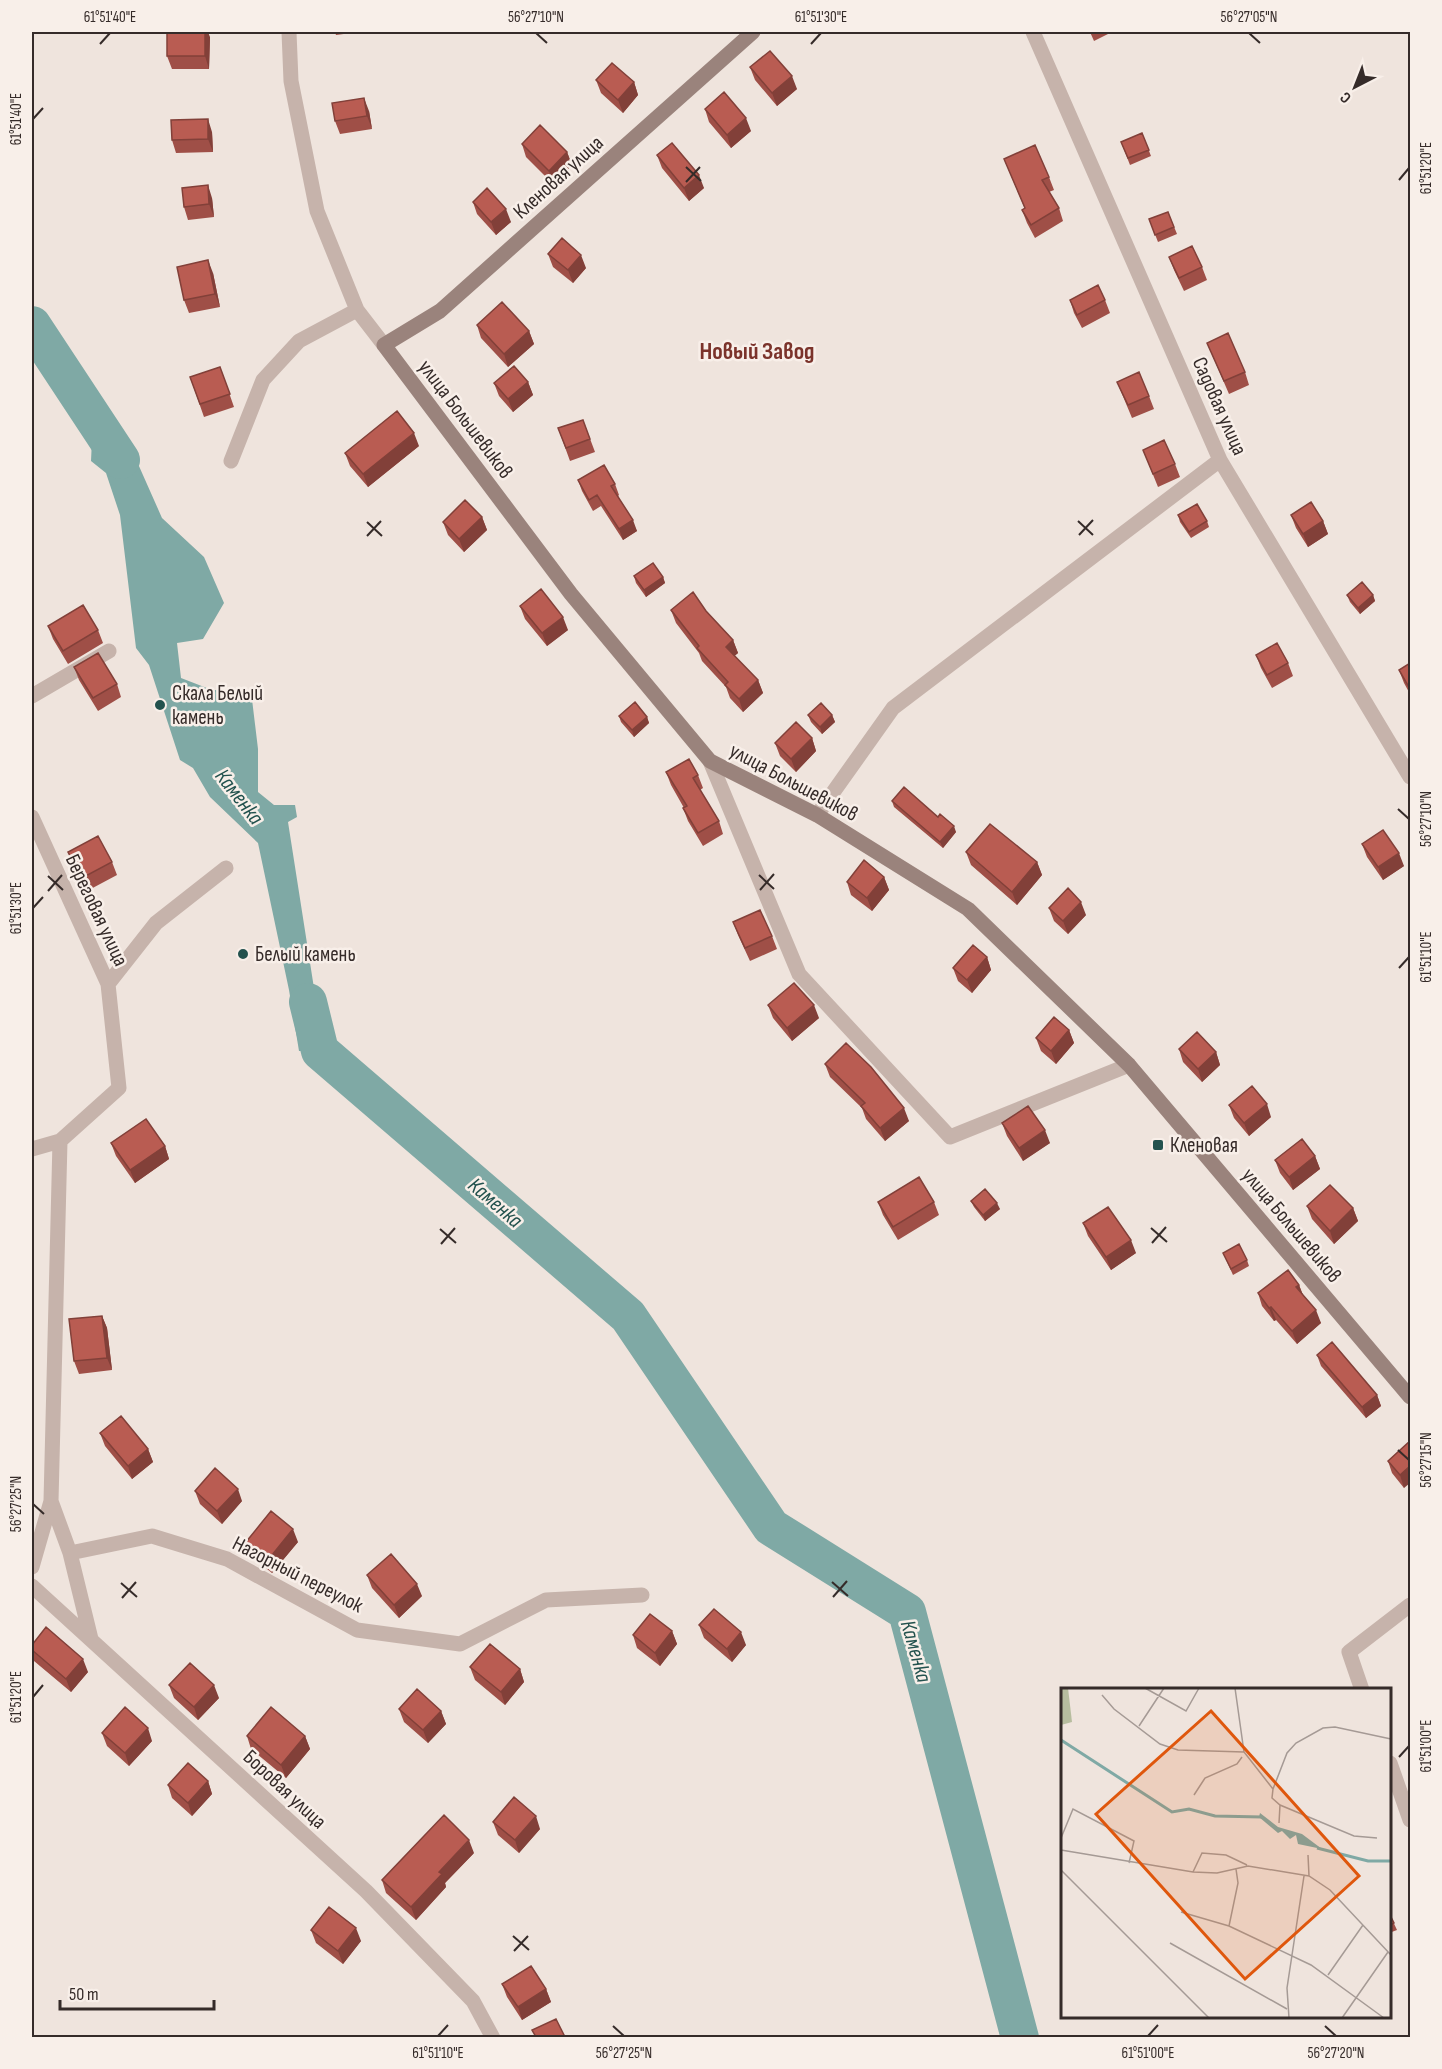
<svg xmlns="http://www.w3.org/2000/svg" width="1442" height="2069" font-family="'Sofia Sans Condensed',sans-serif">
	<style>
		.water { fill: #7fa9a5 }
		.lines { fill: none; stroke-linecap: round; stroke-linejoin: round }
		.river { stroke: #7fa9a5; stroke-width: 38 }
		.street { stroke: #c6b3ab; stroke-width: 15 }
		.secondary { stroke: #9a837c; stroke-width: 15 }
		.wall { fill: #9f4f47 }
		.shaded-wall { fill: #824039 }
		.building { fill: #b95c52; stroke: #824039; stroke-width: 1.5 }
		.ticks { fill: none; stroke: #352b29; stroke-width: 2 }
		.poi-dot { fill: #23524e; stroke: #f8efe9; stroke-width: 2 }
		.labels { text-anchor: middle; stroke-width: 5; stroke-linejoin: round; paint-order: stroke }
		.street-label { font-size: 21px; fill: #352b29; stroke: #f8efe9 }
		.poi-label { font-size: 21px; fill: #352b29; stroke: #f8efe9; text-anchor: start }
		.water-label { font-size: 22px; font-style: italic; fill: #23524e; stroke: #f8efe9 }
		.quarter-label { font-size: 24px; font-weight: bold; fill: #7b332b; stroke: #f8efe9 }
		.inset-river { fill: none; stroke: #7fa9a5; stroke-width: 3 }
		.inset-road { fill: none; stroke: #a59a95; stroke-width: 1.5 }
		.view { fill: #df570d; fill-opacity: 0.15; stroke: #df570d; stroke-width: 3 }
		.inset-edge { fill: none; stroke: #352b29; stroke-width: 3 }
		.neatline { fill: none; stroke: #352b29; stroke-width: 2 }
		.ticks-label { font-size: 15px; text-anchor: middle; fill: #352b29 }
	</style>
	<rect width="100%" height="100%" fill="#efe4dd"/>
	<path class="water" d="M93,418L123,430L162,518L204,557L224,603L203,639L177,643L181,678L212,690L251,691L258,749V792L274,805H295L297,817L288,822L316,1001L335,1035L320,1051H299L289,990L258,843L210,797L193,768L180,760L149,665L136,648L120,515L106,473L91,461Z"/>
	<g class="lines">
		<path class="river" d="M32,325L121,460
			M308,1002L320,1051L628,1316L771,1527L907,1612L1020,2038"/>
		<path class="street" d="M289,32L291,81L317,211L357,310L384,345
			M1033,32L1220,460L1410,777
			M231,461L263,380L299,341L357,310
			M32,696L109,651
			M710,761L799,974L950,1137L1129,1065
			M817,815L893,708L1220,460
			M32,817L108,984L119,1088L60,1141L32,1149
			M108,984L156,923L226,868
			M51,1501L70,1553L91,1639
			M70,1553L152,1536L227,1559L357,1630L460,1644L546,1600L642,1595
			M32,1567L51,1501L60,1141
			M32,1586L366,1891L473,2001L493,2038
			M1362,1690L1349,1652L1410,1605
			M1390,1763L1410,1820"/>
		<path class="secondary" d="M753,32L440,311L384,345L571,594L710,761L817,815L968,909L1129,1065L1410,1397"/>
	</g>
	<path class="wall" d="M335,32H359L336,35Z
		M1090,32H1112L1094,41Z
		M210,37L209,69H172L167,56Z
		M750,67L797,89L777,106L755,80Z
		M596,80L634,82L638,95L623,113L601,93Z
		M705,109L751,131L731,148L709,122Z
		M369,111L372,129L340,134L335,121Z
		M212,132L213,152L176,153L172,140Z
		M1142,133L1151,156L1130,165L1121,142Z
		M522,144L567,152L572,165L553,184L526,157Z
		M657,155L704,188L689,201L662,168Z
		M1004,159L1049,177L1054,190L1049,192L1059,208L1063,221L1035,238L1027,223L1022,210L1025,209Z
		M212,198L214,217L188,220L184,207Z
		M473,202L511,222L496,235L477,214Z
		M1168,212L1177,234L1158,242L1149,219Z
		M548,254L586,268L573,283L553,267Z
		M1169,257L1202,267L1207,280L1184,291L1174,270Z
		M213,273L220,307L189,313L184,300Z
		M1070,300H1105L1110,313L1082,328L1074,313Z
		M477,325L529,331L534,344L508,367L481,338Z
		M1207,343L1245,372L1249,385L1229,394Z
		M220,367L234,407L204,417L190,377Z
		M528,382L533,395L513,412L499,396L494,383Z
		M1117,382L1149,396L1154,409L1132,418Z
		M583,420L595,452L570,461L558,428Z
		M419,446L368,487L350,466L345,453Z
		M1143,450L1175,464L1180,477L1158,487Z
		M578,480L615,484L619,495L618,496L637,531L623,540L601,506L593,511L582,491Z
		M1178,515L1207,521L1209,527L1191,538L1180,522Z
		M1291,515L1323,521L1328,534L1308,547L1296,528Z
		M482,517L487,530L464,552L448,535L443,522Z
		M634,576L663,577L665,583L646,597L636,583Z
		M1347,595H1373L1375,601L1360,614L1350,602Z
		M520,606L568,630L547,646L525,619Z
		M671,610L706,611L733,640L738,653L734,656L758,680L763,693L743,712L730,698L726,687L702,661L699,653L676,623Z
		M48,626L98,630L103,643L68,664L53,639Z
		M1256,655L1288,663L1293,676L1272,688L1261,668Z
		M1410,663V694L1404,683L1399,670Z
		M74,667L117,684L121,697L98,711L79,680Z
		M808,715H832L835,722L822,734L811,722Z
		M619,716L647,717L649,723L634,737L621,722Z
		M812,738L816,751L796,772L780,756L775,743Z
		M666,772L698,775L703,788L700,790L719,821L723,834L703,846L688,821L683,808H684L671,785Z
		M892,801L938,817L956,832L943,848L894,807Z
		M1362,844L1404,866L1383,880L1367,857Z
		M68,852L112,862L117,875L87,891L73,865Z
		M966,852L1037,862L1042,875L1017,905L971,865Z
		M884,877L889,890L872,911L851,895L847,882Z
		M1049,908L1086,915L1068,934L1054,921Z
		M733,922L772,936L777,949L750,961L738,935Z
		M987,957L991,970L972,993L958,981L953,968Z
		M768,1005L819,1018L792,1041L773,1018Z
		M1069,1030L1074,1043L1056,1064L1041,1051L1036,1038Z
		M1179,1049L1216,1052L1220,1065L1202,1082L1183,1062Z
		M825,1064L909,1121L885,1141L866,1119L862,1108L830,1077Z
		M1229,1105L1271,1117L1249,1136L1234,1118Z
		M1002,1123L1050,1143L1023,1161L1007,1136Z
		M111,1143L165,1146L169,1159L135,1183L116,1156Z
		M1315,1156L1320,1169L1293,1190L1280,1173L1275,1160Z
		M971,1201L1000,1209L985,1221L974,1207Z
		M878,1202H934L939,1215L898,1240L883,1215Z
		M1307,1206L1353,1208L1358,1221L1334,1244L1312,1219Z
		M1083,1223L1136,1253L1111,1270L1088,1236Z
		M1223,1253L1247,1260L1249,1266L1233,1275Z
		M1299,1285L1303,1295L1321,1323L1297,1344L1276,1320L1274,1321L1262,1306L1258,1293Z
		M102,1316L107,1328L112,1370L79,1374L74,1361Z
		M1317,1355L1377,1395L1381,1406L1366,1418L1321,1366Z
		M100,1433L148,1449L153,1462L132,1479L105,1446Z
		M1410,1441L1404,1488L1392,1473L1388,1461Z
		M195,1491L242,1501L222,1524L200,1504Z
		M246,1542H298L272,1573L250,1555Z
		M367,1575L422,1596L399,1618L372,1588Z
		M699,1625L746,1645L732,1662L704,1638Z
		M672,1631L677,1644L660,1666L637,1648L633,1635Z
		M32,1645L88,1672L71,1692L34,1661L32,1655Z
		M470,1667L520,1669L524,1682L505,1705L475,1680Z
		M169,1685L219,1698L198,1720L174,1698Z
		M399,1709L441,1711L446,1724L428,1743L404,1722Z
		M102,1733L152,1741L129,1766L107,1746Z
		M247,1736H305L310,1749L286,1778L251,1749Z
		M208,1781L212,1794L192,1816L172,1798L168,1785Z
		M493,1822L540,1829L519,1853L498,1835Z
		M474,1853L445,1883L446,1887L416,1920L386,1893L382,1880Z
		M1389,1913L1397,1930L1389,1933Z
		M311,1930L361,1941L343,1964L316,1943Z
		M502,1984L546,1989L551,2002L522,2020L507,1997Z"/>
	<path class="shaded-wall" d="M205,32H208L210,37L209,69L205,56Z
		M792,76L797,89L777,106L772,93Z
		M634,82L638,95L623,113L618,100Z
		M364,98L369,111L372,129L367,116Z
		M746,118L751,131L731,148L727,135Z
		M208,119L212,132L213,152L208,139Z
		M567,152L572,165L553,184L549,171Z
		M699,175L704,188L689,201L684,188Z
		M208,185L212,198L214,217L209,204Z
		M506,209L511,222L496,235L491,222Z
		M581,255L586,268L573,283L568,270Z
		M208,260L213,273L220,307L215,294Z
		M529,331L534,344L508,367L504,354Z
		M528,382L533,395L513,412L508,399Z
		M414,433L419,446L368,487L363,474Z
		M482,517L487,530L464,552L459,539Z
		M633,520L637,531L623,540L619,529Z
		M1323,521L1328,534L1308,547L1303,534Z
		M663,577L665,583L646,597L644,590Z
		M1373,595L1375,601L1360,614L1358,608Z
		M563,617L568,630L547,646L542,633Z
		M733,640L738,653L730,660L726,647Z
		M758,680L763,693L743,712L739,699Z
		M832,715L835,722L822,734L820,727Z
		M647,717L649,723L634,737L632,730Z
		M812,738L816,751L796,772L791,759Z
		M954,826L956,832L943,848L940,842Z
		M1399,853L1404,866L1383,880L1378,867Z
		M1037,862L1042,875L1017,905L1012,892Z
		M884,877L889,890L872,911L867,898Z
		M1081,902L1086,915L1068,934L1063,921Z
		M987,957L991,970L972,993L967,980Z
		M814,1005L819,1018L792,1041L787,1028Z
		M1069,1030L1074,1043L1056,1064L1051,1051Z
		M1216,1052L1220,1065L1202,1082L1198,1069Z
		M1267,1104L1271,1117L1249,1136L1244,1123Z
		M904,1108L909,1121L885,1141L880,1128Z
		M1045,1130L1050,1143L1023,1161L1019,1148Z
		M165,1146L169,1159L135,1183L130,1170Z
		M1315,1156L1320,1169L1293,1190L1289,1177Z
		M997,1203L1000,1209L985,1221L983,1215Z
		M1353,1208L1358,1221L1334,1244L1330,1231Z
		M1131,1240L1136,1253L1111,1270L1106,1257Z
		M1299,1285L1304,1298L1296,1287Z
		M1271,1307L1276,1320L1274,1321L1269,1308Z
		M1316,1310L1321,1323L1297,1344L1292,1331Z
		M102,1316L107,1328L112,1370L107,1358Z
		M1377,1395L1381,1406L1366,1418L1362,1407Z
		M148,1449L153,1462L132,1479L128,1466Z
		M1410,1466V1483L1404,1488L1400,1475Z
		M238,1489L242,1501L222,1524L217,1511Z
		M293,1529L298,1542L272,1573L268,1560Z
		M417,1584L422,1596L399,1618L394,1605Z
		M672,1631L677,1644L660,1666L655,1653Z
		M741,1632L746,1645L732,1662L727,1649Z
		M83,1659L88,1672L71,1692L66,1679Z
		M520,1669L524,1682L505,1705L501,1692Z
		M214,1685L219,1698L198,1720L194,1707Z
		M441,1711L446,1724L428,1743L423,1730Z
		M148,1728L152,1741L129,1766L125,1753Z
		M305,1736L310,1749L286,1778L281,1765Z
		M208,1781L212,1794L192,1816L188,1803Z
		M536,1816L540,1829L519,1853L515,1840Z
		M469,1840L474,1853L445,1883L446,1887L416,1920L411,1907L439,1872Z
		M356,1928L361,1941L343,1964L338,1951Z
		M546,1989L551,2002L522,2020L518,2007Z"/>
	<path class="building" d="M167,32H205V56H167Z
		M770,51L792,76L772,93L750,67Z
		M612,63L634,82L618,100L596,80Z
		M724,92L746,118L727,135L705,109Z
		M364,98L367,116L335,121L332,103Z
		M208,119V139L172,140L171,120Z
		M540,125L567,152L549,171L522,144Z
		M1142,133L1149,150L1128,158L1121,142Z
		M672,143L699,175L684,188L657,155Z
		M1035,145L1049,177L1042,180L1059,208L1031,225L1022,210L1025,208L1004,159Z
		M208,185L209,204L184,207L182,188Z
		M487,188L506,209L491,222L473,202Z
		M1168,212L1174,227L1155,235L1149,219Z
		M562,238L581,255L568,270L548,254Z
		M1192,246L1202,267L1179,278L1169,257Z
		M208,260L215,294L184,300L177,267Z
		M1098,285L1105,300L1077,315L1070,300Z
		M502,302L529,331L504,354L477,325Z
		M1228,333L1245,372L1224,381L1207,343Z
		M514,366L528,382L508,399L494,383Z
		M220,367L230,394L200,404L190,377Z
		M1139,372L1149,396L1128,405L1117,382Z
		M397,411L414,433L363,474L345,453Z
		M583,420L590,439L566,448L558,428Z
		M1164,440L1175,464L1153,474L1143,450Z
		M604,465L615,484L611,486L633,520L619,529L597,495L589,500L578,480Z
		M465,500L482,517L459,539L443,522Z
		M1311,502L1323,521L1303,534L1291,515Z
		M1197,504L1207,521L1189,532L1178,515Z
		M653,563L663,577L644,590L634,576Z
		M1362,582L1373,595L1358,608L1347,595Z
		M541,589L563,617L542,633L520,606Z
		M693,592L706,611L733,640L726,647L758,680L739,699L725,685L728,682L697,648L699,646L671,610Z
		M83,605L98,630L63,651L48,626Z
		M1277,643L1288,663L1267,675L1256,655Z
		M98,653L117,684L93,698L74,667Z
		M1410,663V689L1399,670Z
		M635,702L647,717L632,730L619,716Z
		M821,703L832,715L820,727L808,715Z
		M796,722L812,738L791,759L775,743Z
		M689,759L698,775L693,778L719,821L698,833L683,808L687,806L666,772Z
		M904,787L938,817L940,814L954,826L940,842L892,801Z
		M990,824L1037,862L1012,892L966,852Z
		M1383,830L1399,853L1378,867L1362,844Z
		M98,836L112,862L82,878L68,852Z
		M864,860L884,877L867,898L847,882Z
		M1068,888L1081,902L1063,921L1049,908Z
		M760,910L772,936L745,948L733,922Z
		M973,945L987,957L967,980L953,968Z
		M794,983L814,1005L787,1028L768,1005Z
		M1054,1017L1069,1030L1051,1051L1036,1038Z
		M1197,1032L1216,1052L1198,1069L1179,1049Z
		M846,1043L871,1067L904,1108L880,1128L861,1106L865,1103L825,1064Z
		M1252,1086L1267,1104L1244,1123L1229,1105Z
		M1028,1106L1045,1130L1019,1148L1002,1123Z
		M146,1119L165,1146L130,1170L111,1143Z
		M1302,1139L1315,1156L1289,1177L1275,1160Z
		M919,1177L934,1202L893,1227L878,1202Z
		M1330,1185L1353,1208L1330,1231L1307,1206Z
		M985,1189L997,1203L983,1215L971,1201Z
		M1108,1207L1131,1240L1106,1257L1083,1223Z
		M1239,1244L1247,1260L1231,1269L1223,1253Z
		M1288,1270L1299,1285L1296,1287L1316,1310L1292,1331L1271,1307L1269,1308L1258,1293Z
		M102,1316L107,1358L74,1361L69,1319Z
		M1332,1342L1377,1395L1362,1407L1317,1355Z
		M121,1416L148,1449L128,1466L100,1433Z
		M1410,1441V1466L1400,1475L1388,1461Z
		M215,1468L238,1489L217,1511L195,1491Z
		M271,1511L293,1529L268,1560L246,1542Z
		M391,1554L417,1584L394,1605L367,1575Z
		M714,1609L741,1632L727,1649L699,1625Z
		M650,1614L672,1631L655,1653L633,1635Z
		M46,1627L83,1659L66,1679L32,1650V1645Z
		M490,1644L520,1669L501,1692L470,1667Z
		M190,1663L214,1685L194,1707L169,1685Z
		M417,1689L441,1711L423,1730L399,1709Z
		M125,1707L148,1728L125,1753L102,1733Z
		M271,1707L305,1736L281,1765L247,1736Z
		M188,1763L208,1781L188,1803L168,1785Z
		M514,1797L536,1816L515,1840L493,1822Z
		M444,1815L469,1840L439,1872L442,1874L411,1907L382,1880Z
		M329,1907L356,1928L338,1951L311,1930Z
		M1389,1913L1394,1923L1389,1926Z
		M531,1966L546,1989L518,2007L502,1984Z
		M556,2019L565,2037H536L532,2030Z"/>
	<path class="ticks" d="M536,33L547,43M1249,33L1260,43M100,44L110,33M811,44L821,33M33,119L43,108M686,167L701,181M1399,180L1409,168M686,182L700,167M1078,521L1093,535M367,522L382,536M1079,535L1093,520M367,536L381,521M1398,809L1409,819M759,875L774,889M48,876L63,890M760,890L774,874M48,891L62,875M33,908L43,897M1399,968L1409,957M1151,1228L1167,1242M440,1229L456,1243M1152,1243L1166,1227M441,1244L455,1228M1398,1450L1409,1460M33,1504L44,1514M832,1582L848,1596M121,1583L137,1597M833,1597L847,1581M122,1598L136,1582M33,1697L43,1685M1399,1757L1409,1746M513,1936L529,1950M514,1951L528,1936M613,2026L624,2036M1325,2026L1336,2036M438,2036L448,2025M1148,2036L1158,2025"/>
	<g class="poi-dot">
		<circle cx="160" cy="705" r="6"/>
		<circle cx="243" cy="954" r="6"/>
		<rect x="1152" y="1139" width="12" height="12" rx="3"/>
	</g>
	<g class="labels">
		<g class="street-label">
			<text transform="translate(558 177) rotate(-42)" y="7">Кленовая улица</text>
			<text transform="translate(1220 406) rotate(66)" y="7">Садовая улица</text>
			<text transform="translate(466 419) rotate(53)" y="7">улица Большевиков</text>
			<text transform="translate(794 782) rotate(28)" y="7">улица Большевиков</text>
			<text transform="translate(97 910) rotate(65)" y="7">Береговая улица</text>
			<text transform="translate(1292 1225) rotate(50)" y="7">улица Большевиков</text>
			<text transform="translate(298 1574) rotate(27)" y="7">Нагорный переулок</text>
			<text transform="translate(285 1789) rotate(43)" y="7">Боровая улица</text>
		</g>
		<g class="poi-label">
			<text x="172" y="700">Скала Белый<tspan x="172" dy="24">камень</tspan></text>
			<text x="255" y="961">Белый камень</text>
			<text x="1170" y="1152">Кленовая</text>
		</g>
		<g class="water-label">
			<text transform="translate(240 796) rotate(52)" y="8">Каменка</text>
			<text transform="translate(496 1202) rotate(41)" y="8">Каменка</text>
			<text transform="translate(917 1651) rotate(74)" y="8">Каменка</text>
		</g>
		<g class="quarter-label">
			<text x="757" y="359">Новый Завод</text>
		</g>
	</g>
	<g transform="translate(1061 1688)">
		<rect width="330" height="330" fill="#efe4dd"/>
		<path d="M0,0H7L11,34L0,37Z" fill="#b7bd9f"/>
		<path d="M199,125L217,139L241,146L261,161L237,156L235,147L229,151L221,143L217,145L198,129Z" fill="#7fa9a5"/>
		<path class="inset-river" d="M0,52L111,124L128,121L154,128L201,129M256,160L307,173H330"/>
		<path class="inset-road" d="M84,0L125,23L138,0M174,0L183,64L212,101M41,7L53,21L99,56L117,62L183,64M78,38L103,0M133,107L144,90L176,76L181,69M218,135L219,117M0,150L12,121L73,153L68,175M316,150L293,148L219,117L211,110L212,101L226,65L235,55L262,40L274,39L330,51M0,162L132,184L156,185L187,178L248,188L269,202L330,267M247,167L248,188M0,182L148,330M132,184L141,165L165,167L186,177M120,224L168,238L250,277L323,330M168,238L177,195L175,181M109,255L226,321M267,287L302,237M228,330L226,300L243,188M281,330L327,264"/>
		<path class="view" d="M150,23L298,188L184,291L35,126Z"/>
		<rect width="330" height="330" class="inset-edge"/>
	</g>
	<rect width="1442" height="2069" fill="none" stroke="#f8efe9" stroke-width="66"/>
	<g transform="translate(1355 87) rotate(222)" stroke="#f8efe9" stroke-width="4.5" paint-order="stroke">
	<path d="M0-4.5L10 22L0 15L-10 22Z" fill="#352b29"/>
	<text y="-9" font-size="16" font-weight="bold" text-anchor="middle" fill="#352b29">С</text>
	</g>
	<path d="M60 2000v9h154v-9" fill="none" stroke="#352b29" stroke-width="3"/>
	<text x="69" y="2000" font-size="18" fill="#352b29" stroke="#f8efe9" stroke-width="4.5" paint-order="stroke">50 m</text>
	<rect x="33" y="33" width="1376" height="2003" class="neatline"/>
	<g class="ticks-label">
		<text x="110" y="22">61°51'40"E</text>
		<text x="536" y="22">56°27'10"N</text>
		<text x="821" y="22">61°51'30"E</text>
		<text x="1249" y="22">56°27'05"N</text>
		<text transform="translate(16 119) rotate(-90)" y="5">61°51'40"E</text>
		<text transform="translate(1426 168) rotate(-90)" y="5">61°51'20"E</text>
		<text transform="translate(1426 819) rotate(-90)" y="5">56°27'10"N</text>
		<text transform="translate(16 908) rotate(-90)" y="5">61°51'30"E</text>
		<text transform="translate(1426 957) rotate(-90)" y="5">61°51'10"E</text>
		<text transform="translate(1426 1460) rotate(-90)" y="5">56°27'15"N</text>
		<text transform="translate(16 1504) rotate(-90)" y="5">56°27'25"N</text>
		<text transform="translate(16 1697) rotate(-90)" y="5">61°51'20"E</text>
		<text transform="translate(1426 1746) rotate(-90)" y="5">61°51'00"E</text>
		<text x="438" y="2058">61°51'10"E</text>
		<text x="624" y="2058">56°27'25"N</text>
		<text x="1148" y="2058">61°51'00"E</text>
		<text x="1336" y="2058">56°27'20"N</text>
	</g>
</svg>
